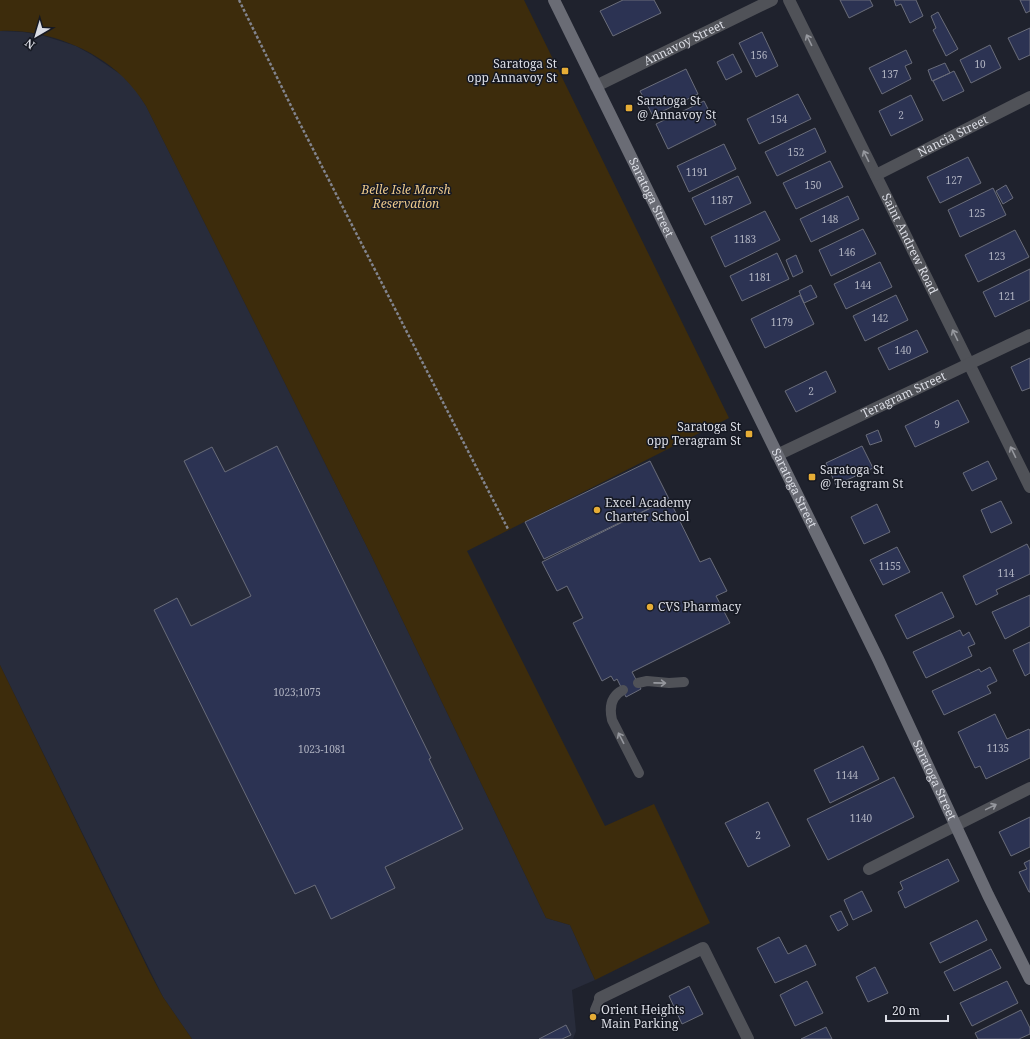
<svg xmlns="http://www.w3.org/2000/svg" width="1030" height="1039" font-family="'Noto Serif',serif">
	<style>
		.built { fill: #282c3b }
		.green { fill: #3d2c0c }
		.building { fill: #2c3353; stroke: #6a6d7a }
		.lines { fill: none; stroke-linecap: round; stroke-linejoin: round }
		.path { stroke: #82848e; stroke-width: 2.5; stroke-dasharray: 3 2; stroke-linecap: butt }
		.service { stroke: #505258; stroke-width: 10 }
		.minor { stroke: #505258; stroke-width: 12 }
		.secondary { stroke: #6a6c75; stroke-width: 12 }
		.oneway { stroke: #96989e }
		.poi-dot { fill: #e6ad36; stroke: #161923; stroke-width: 1.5 }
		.labels { text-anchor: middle; stroke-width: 3; stroke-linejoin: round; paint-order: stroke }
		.number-label { font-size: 10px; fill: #afb2c0 }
		.street-label { font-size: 12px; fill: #dbdde5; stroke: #161923 }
		.poi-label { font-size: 12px; fill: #dbdde5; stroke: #161923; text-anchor: start }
		.park-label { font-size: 12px; font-style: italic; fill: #edc98b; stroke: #161923 }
	</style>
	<rect width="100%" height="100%" fill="#1f222d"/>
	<path class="built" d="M0,31L23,32L41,35L76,46L92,55L123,76L135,89L146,106L372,557L546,918L570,925L595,980L572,990L576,1031L573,1039H192L163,997L0,665Z"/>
	<path class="green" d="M0,0H524L729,418L467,551L605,826L654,804L710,923L595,980L570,925L546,918L372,557L146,106C139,95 132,86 123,77C92,47 43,29 0,31Z
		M0,665L150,973L163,997L192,1039H0Z"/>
	<path class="building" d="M623,0H654L661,13L613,36L600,11Z
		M840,0H870L873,6L849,18Z
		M894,0H916L923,16L910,23L901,4L896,6Z
		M1020,0H1030V11L1026,13Z
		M938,12L958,49L946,56L933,30L936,28L931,16Z
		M1030,28V55L1019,60L1008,38Z
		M762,32L778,66L756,77L739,43Z
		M990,45L1001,68L971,83L960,60Z
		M906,50L912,63L905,66L911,79L882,94L869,68Z
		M733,54L742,72L726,80L717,62Z
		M945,63L950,73L932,81L928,70Z
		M686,69L698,94L653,116L640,91Z
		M954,71L964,91L943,101L933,81Z
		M798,94L811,119L759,144L747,119Z
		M911,95L923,120L891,136L879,111Z
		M704,101L716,125L668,149L656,124Z
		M815,128L826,152L777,176L765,152Z
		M724,144L736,169L689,192L677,166Z
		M968,157L981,183L940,203L927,177Z
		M830,161L843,187L796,209L783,183Z
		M738,176L751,203L705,225L692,198Z
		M1006,185L1013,198L1003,204L996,191Z
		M993,188L1006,215L960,237L948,210Z
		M848,196L859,219L811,242L800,219Z
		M765,211L780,240L725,267L711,237Z
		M863,229L876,254L831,276L819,250Z
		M1015,230L1029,257L978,282L965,255Z
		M777,253L789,279L742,301L730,276Z
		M796,255L803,272L793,277L786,260Z
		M880,262L892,287L846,309L834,284Z
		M1030,269V300L995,317L983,292Z
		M811,285L817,297L804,303L799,291Z
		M800,295L814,324L765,348L751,319Z
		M896,295L908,320L865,341L853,316Z
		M917,330L928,352L889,370L878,348Z
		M1030,358V388L1022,391L1011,367Z
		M826,371L836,392L796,412L785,391Z
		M958,400L969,422L915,447L905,426Z
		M878,430L882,441L870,445L866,435Z
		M277,446L431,758L429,759L463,829L385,867L395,888L331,919L315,885L295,894L154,610L177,598L191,626L251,596L184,461L212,447L225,472Z
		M862,446L873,468L836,485L826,463Z
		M650,461L669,499L544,559L525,522Z
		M988,461L997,479L972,491L963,473Z
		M669,499L700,562L710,558L727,591L716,596L730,623L632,672L641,689L626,697L617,679L614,681L611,676L602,681L573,623L583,618L567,586L557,591L542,562Z
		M1001,501L1012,523L991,533L981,510Z
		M877,504L890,532L864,544L851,517Z
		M1027,544L1030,550V574L996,590L998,594L976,605L963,576Z
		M897,547L910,572L883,585L870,560Z
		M942,592L954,617L907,639L895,615Z
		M1030,595V626L1005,639L992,612Z
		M960,630L963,636L969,632L975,644L968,647L972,656L926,678L913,652Z
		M1030,642V673L1025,676L1013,650Z
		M990,667L997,681L987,686L991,693L944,715L932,691L979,669L981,672Z
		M995,714L1007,739L1029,729L1030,731V758L986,779L980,766L975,768L958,732Z
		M863,746L879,779L830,803L814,770Z
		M894,777L914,817L828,860L807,819Z
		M768,802L790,846L748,867L725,823Z
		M1030,817V847L1011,856L999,832Z
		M948,859L959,881L905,908L898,892L903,889L900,882Z
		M1030,860V892H1029L1019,872L1027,869L1024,863Z
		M862,891L872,911L853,920L844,900Z
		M841,911L848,925L838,931L830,916Z
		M977,920L987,940L940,963L930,943Z
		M779,937L788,954L806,945L816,965L775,983L757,948Z
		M991,949L1001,968L954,991L944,972Z
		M875,967L888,993L868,1002L856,977Z
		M807,981L823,1013L795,1026L780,995Z
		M1007,981L1018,1003L972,1026L960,1003Z
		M689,986L703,1014L682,1024L669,996Z
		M1021,1010L1030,1028V1034L1019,1039H978L975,1033Z
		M566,1025L571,1035L562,1039H539Z
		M826,1027L832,1039H801Z"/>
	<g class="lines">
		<path class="path" d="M239,0L295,114L508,529"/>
		<path class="service" d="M638,683L647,681L669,683L684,682
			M623,690C611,696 609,707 612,720L639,773
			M595,1010L600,998"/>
		<g class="minor">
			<path id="s1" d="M789,0L1030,487"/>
			<path id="s2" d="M596,86L772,0"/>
			<path id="s3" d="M876,175L1030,97"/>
			<path id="s4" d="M777,455L1030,335"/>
			<path d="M869,869L1030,788"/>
			<path d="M600,998L703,948L748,1039"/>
		</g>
		<path class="secondary" id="s5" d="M554,0L878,659L988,895L1030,979"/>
	</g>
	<defs><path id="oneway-shaft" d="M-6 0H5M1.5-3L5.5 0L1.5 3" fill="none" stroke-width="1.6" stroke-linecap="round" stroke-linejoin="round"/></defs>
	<g class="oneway">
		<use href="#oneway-shaft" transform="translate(809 40) rotate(-116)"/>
		<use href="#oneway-shaft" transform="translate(866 156) rotate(-116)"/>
		<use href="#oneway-shaft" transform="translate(955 335) rotate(-116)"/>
		<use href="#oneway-shaft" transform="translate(1013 452) rotate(-116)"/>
		<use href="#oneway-shaft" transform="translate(660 683) rotate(1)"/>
		<use href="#oneway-shaft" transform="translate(621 738) rotate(-117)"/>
		<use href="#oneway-shaft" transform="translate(991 807) rotate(-26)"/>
	</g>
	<g class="poi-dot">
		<rect x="561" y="67" width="8" height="8" rx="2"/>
		<rect x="625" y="104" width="8" height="8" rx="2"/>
		<rect x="745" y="430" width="8" height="8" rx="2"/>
		<rect x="808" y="473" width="8" height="8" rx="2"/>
		<circle cx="597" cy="510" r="4"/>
		<circle cx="650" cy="607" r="4"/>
		<circle cx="593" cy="1017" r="4"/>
	</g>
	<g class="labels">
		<g class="number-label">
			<text x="759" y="59">156</text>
			<text x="980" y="68">10</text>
			<text x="890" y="78">137</text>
			<text x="901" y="119">2</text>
			<text x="779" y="123">154</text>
			<text x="796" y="156">152</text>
			<text x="697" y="176">1191</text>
			<text x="954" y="184">127</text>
			<text x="813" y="189">150</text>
			<text x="722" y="204">1187</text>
			<text x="977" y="217">125</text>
			<text x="830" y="223">148</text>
			<text x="745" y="243">1183</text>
			<text x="847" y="256">146</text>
			<text x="997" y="260">123</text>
			<text x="760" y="281">1181</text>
			<text x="863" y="289">144</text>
			<text x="1007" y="300">121</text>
			<text x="880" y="322">142</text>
			<text x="782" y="326">1179</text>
			<text x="903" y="354">140</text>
			<text x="811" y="395">2</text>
			<text x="937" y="428">9</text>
			<text x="890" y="570">1155</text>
			<text x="1006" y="577">114</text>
			<text x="297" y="696">1023;1075</text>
			<text x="998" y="752">1135</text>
			<text x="322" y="753">1023-1081</text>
			<text x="847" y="779">1144</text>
			<text x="861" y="822">1140</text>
			<text x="758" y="839">2</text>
		</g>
		<g class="street-label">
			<text dy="4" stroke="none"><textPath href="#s2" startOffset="98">Annavoy Street</textPath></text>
			<text dy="4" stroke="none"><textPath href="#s3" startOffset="86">Nancia Street</textPath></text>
			<text dy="4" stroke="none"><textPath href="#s5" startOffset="220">Saratoga Street</textPath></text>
			<text dy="4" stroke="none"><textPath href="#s1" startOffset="272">Saint Andrew Road</textPath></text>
			<text dy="4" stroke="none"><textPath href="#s4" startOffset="140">Teragram Street</textPath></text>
			<text dy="4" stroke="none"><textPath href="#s5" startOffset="544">Saratoga Street</textPath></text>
			<text dy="4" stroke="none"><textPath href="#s5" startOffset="868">Saratoga Street</textPath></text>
		</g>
		<g class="poi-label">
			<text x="557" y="68" text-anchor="end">Saratoga St<tspan x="557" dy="14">opp Annavoy St</tspan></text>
			<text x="637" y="105">Saratoga St<tspan x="637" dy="14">@ Annavoy St</tspan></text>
			<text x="741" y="431" text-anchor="end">Saratoga St<tspan x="741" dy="14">opp Teragram St</tspan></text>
			<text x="820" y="474">Saratoga St<tspan x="820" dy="14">@ Teragram St</tspan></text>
			<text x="605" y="507">Excel Academy<tspan x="605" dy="14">Charter School</tspan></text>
			<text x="658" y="611">CVS Pharmacy</text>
			<text x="601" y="1014">Orient Heights<tspan x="601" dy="14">Main Parking</tspan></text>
		</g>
		<g class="park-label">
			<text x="406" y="194">Belle Isle Marsh<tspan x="406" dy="14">Reservation</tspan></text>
		</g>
	</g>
	<g transform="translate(36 36) rotate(218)" stroke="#161923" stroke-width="3" paint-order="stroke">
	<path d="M0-3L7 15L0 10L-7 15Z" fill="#dbdde5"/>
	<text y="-6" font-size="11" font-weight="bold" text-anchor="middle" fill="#dbdde5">N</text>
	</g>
	<path d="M886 1015v6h62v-6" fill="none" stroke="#dbdde5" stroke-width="2"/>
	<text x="892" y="1015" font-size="12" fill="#dbdde5" stroke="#161923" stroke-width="3" paint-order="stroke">20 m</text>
</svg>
